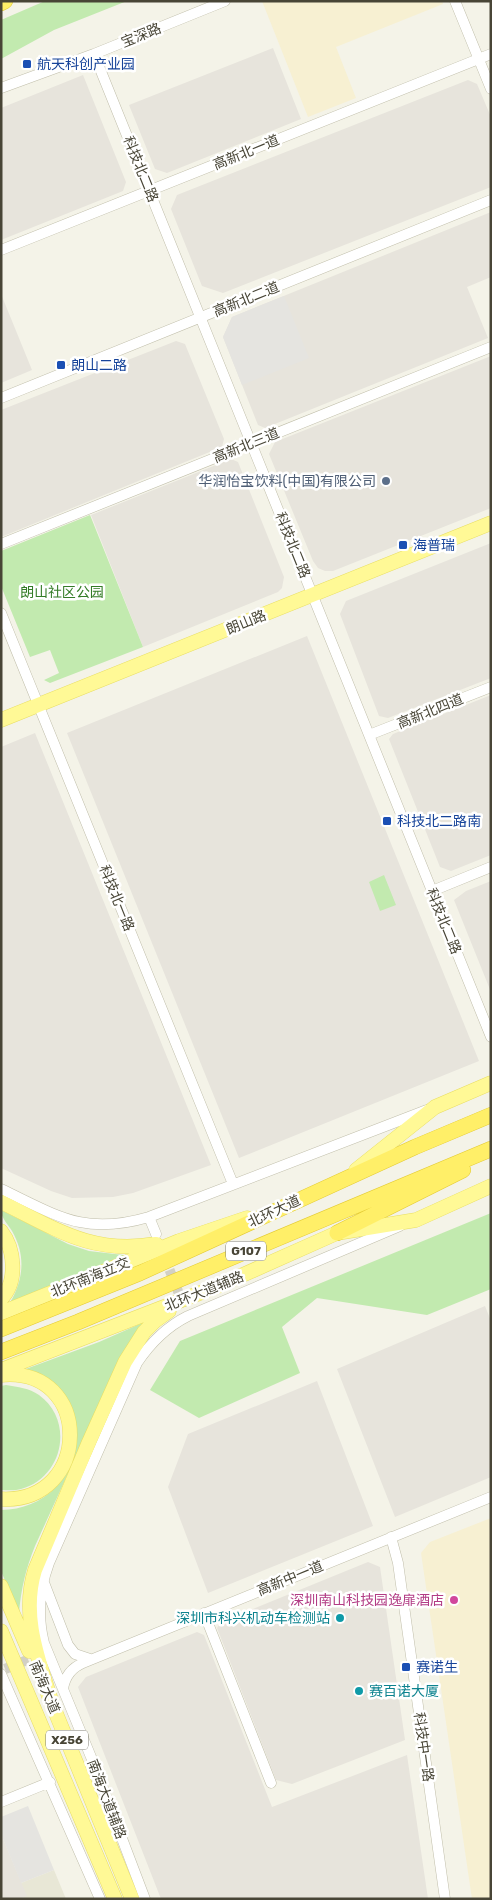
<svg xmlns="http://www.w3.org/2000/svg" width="492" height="1900" font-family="Rubik,'Noto Sans SC',sans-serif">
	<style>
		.residential { fill: #e8e7d6 }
		.commercial { fill: #f7f0d2 }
		.industrial { fill: #e7e4dc }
		.green { fill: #c2eaaf }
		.parking { fill: #e5e4e0 }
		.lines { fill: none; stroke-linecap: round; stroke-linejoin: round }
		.minor-tunnel { stroke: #d2d0c4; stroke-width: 10; stroke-dasharray: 10 5; stroke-linecap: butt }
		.minor-casing { stroke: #c0beaa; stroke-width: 11 }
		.major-casing { stroke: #e8de62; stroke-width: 15 }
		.highway-casing { stroke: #e3ca33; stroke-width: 16 }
		.minor { stroke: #fff; stroke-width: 10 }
		.major { stroke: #fff996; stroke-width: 14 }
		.highway { stroke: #ffef68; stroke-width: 15 }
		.transit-dot { fill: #1a4fb4; stroke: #fff; stroke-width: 2 }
		.service-dot { fill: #5c6f8a; stroke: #fff; stroke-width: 2 }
		.hotel-dot { fill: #d1479c; stroke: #fff; stroke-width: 2 }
		.culture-dot { fill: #0f9aa8; stroke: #fff; stroke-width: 2 }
		.labels { text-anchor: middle; stroke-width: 5; stroke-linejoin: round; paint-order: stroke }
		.shield { fill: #fff; stroke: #7f7d72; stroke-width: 1 }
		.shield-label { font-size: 12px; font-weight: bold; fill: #484536 }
		.street-label { font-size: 14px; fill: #484536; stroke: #fff }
		.transit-label { font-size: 14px; fill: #164399; stroke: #fff; text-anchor: start }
		.service-label { font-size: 14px; fill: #4e5e75; stroke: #fff; text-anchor: end }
		.park-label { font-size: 14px; fill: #347c27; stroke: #fff }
		.hotel-label { font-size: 14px; fill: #b23c85; stroke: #fff; text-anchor: end }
		.culture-label { font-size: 14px; fill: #0d838f; stroke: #fff; text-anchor: end }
	</style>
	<rect width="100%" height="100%" fill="#f4f3e8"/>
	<path class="residential" d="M54,1870L66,1899H20L26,1896L21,1883Z"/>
	<path class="commercial" d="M262,1H442L443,4L336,47L356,98L308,117Z
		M491,1518V1899H472L421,1553L430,1542Z"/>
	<path class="industrial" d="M273,48L301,119L167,173L155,169L129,105Z
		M83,75L126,182L123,191L1,240V108Z
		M468,80L477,84L491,117V187L223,293L202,286L171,209L177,195Z
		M491,212V277L467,287L488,338L265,428L258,425L223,337L232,317Z
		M1,294L32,370L1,383Z
		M176,341L185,344L224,439L222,447L1,537V410Z
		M491,356V508L333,571H325L318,568L313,561L269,454L275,442Z
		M231,459L238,462L284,577L282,588L278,592L143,647L91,515Z
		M491,543V678L388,718L379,716L340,614L346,601Z
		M307,636L479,1061L239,1158L67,733Z
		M491,695V855L451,871L440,867L389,739L393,734Z
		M35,733L211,1165L133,1193L113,1197L72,1198L51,1191L1,1168V747Z
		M491,881V992L454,900L466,891Z
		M485,1306L491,1321V1477L395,1517L337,1369Z
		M317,1381L373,1526L208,1593L168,1487L188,1434Z
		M368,1562L380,1567L405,1740L292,1784L276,1780L217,1628L221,1622Z
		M197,1632L204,1635L272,1807L407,1755L428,1899H161L78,1687L86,1677Z
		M1,1834L27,1896L20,1899H1Z"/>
	<path class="green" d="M45,1H127L54,30L1,59V20Z
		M90,515L143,647L50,683L44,680L59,673L50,650L30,657L1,586V551Z
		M384,875L396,905L380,911L369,882Z
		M1,1210L68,1244L89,1251L132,1256L8,1306C23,1282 27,1257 12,1231C8,1224 1,1218 1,1210Z
		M491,1213V1289L427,1315L317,1298L282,1327L300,1373L199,1418L150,1390L180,1341Z
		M149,1320L117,1366L35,1546C26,1568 21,1589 19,1613L1,1571V1510C51,1510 87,1465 74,1417C71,1407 67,1397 60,1389C50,1378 37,1375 23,1370L99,1342Z
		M6,1385C18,1387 29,1388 39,1395C75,1421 63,1478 21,1489C15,1491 7,1490 1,1490V1386Z"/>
	<path class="parking" d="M284,296L309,358L242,385L223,337L232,317Z
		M28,1806L54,1870L21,1883L1,1834V1817Z"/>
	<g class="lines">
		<path class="minor-tunnel" d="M164,1256L185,1309
			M5,1669L42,1654"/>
		<g class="minor-casing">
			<path id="minor" d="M455,1L491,89
				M94,54L491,1037
				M1,88L94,54L225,1
				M1,250L491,54
				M1,398L491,200
				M1,544L491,347
				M1,613L233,1184
				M369,735L491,687
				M432,891L491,867
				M1,1189C58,1216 84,1236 149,1217L427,1110
				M149,1217L156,1234
				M391,1537L398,1563L445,1899
				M43,1580L68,1645L75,1654L90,1659
				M204,1613L271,1783
				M1,1674L100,1899
				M63,1689C65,1676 71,1668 83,1663L491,1497
				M1,1802L50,1782
				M145,1899L91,1757L44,1643C37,1615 39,1590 49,1563L137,1363C151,1342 166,1327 188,1316L400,1226"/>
		</g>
		<g class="major-casing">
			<path id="major" d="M1,720L491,523
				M356,1170L435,1107L491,1083
				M1,1202C56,1229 92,1255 156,1244
				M1,1231C15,1249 18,1282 1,1299
				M1,1313L179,1241L247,1218
				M1,1370L218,1286L337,1233L416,1220L491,1186
				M1,1375C94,1366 92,1504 1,1499
				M1,1586L29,1651
				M1,1631L115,1899
				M48,1694L132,1899
				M51,1700C38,1658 21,1615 35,1570L89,1442L125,1362L144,1332L155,1321L169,1311"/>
		</g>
		<g class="highway-casing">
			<path id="highway" d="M1,3L5,1
				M337,1233L463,1170
				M1,1329L140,1273L415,1147L491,1115
				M1,1352L78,1322L491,1149"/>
		</g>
		<use href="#minor" class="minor"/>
		<use href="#major" class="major"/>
		<use href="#highway" class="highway"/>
	</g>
	<g class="transit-dot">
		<rect x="22" y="59" width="10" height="10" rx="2.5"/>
		<rect x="56" y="360" width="10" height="10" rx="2.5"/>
		<rect x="398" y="540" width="10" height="10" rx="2.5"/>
		<rect x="382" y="816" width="10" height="10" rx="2.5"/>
		<rect x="401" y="1662" width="10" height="10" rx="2.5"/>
	</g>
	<circle class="service-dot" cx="386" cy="481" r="5"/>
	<circle class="hotel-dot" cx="454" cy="1600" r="5"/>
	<g class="culture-dot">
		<circle cx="340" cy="1618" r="5"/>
		<circle cx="359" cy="1691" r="5"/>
	</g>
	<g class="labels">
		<g class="shield">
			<rect x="226" y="1241.5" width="40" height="19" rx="4"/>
			<rect x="46" y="1730.5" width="42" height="19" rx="4"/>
		</g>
		<g class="shield-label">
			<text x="246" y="1255">G107</text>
			<text x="67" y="1744">X256</text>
		</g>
		<g class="street-label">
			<text transform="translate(141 35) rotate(-22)" y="5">宝深路</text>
			<text transform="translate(246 152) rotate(-22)" y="5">高新北一道</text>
			<text transform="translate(141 169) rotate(68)" y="5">科技北二路</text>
			<text transform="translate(246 299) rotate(-22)" y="5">高新北二道</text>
			<text transform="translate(246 445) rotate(-22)" y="5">高新北三道</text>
			<text transform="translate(293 545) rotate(68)" y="5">科技北二路</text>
			<text transform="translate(246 622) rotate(-22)" y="5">朗山路</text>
			<text transform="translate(430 711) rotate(-22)" y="5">高新北四道</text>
			<text transform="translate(117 898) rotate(68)" y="5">科技北一路</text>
			<text transform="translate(444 921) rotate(68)" y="5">科技北二路</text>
			<text transform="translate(274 1211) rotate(-25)" y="5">北环大道</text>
			<text transform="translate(90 1277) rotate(-22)" y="5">北环南海立交</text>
			<text transform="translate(204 1291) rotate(-22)" y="5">北环大道辅路</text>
			<text transform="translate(290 1578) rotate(-22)" y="5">高新中一道</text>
			<text transform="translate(45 1687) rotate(67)" y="5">南海大道</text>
			<text transform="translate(424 1747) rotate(82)" y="5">科技中一路</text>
			<text transform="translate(107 1799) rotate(69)" y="5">南海大道辅路</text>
		</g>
		<g class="transit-label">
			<text x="37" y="69">航天科创产业园</text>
			<text x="71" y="370">朗山二路</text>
			<text x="413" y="550">海普瑞</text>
			<text x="397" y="826">科技北二路南</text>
			<text x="416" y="1672">赛诺生</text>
		</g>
		<g class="service-label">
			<text x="376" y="486">华润怡宝饮料(中国)有限公司</text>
		</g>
		<g class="park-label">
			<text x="62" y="597">朗山社区公园</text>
		</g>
		<g class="hotel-label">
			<text x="444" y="1605">深圳南山科技园逸扉酒店</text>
		</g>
		<g class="culture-label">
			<text x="330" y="1623">深圳市科兴机动车检测站</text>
			<text x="369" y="1696" text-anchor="start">赛百诺大厦</text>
		</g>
	</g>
	<rect width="492" height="1900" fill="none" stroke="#484536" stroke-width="5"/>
</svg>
